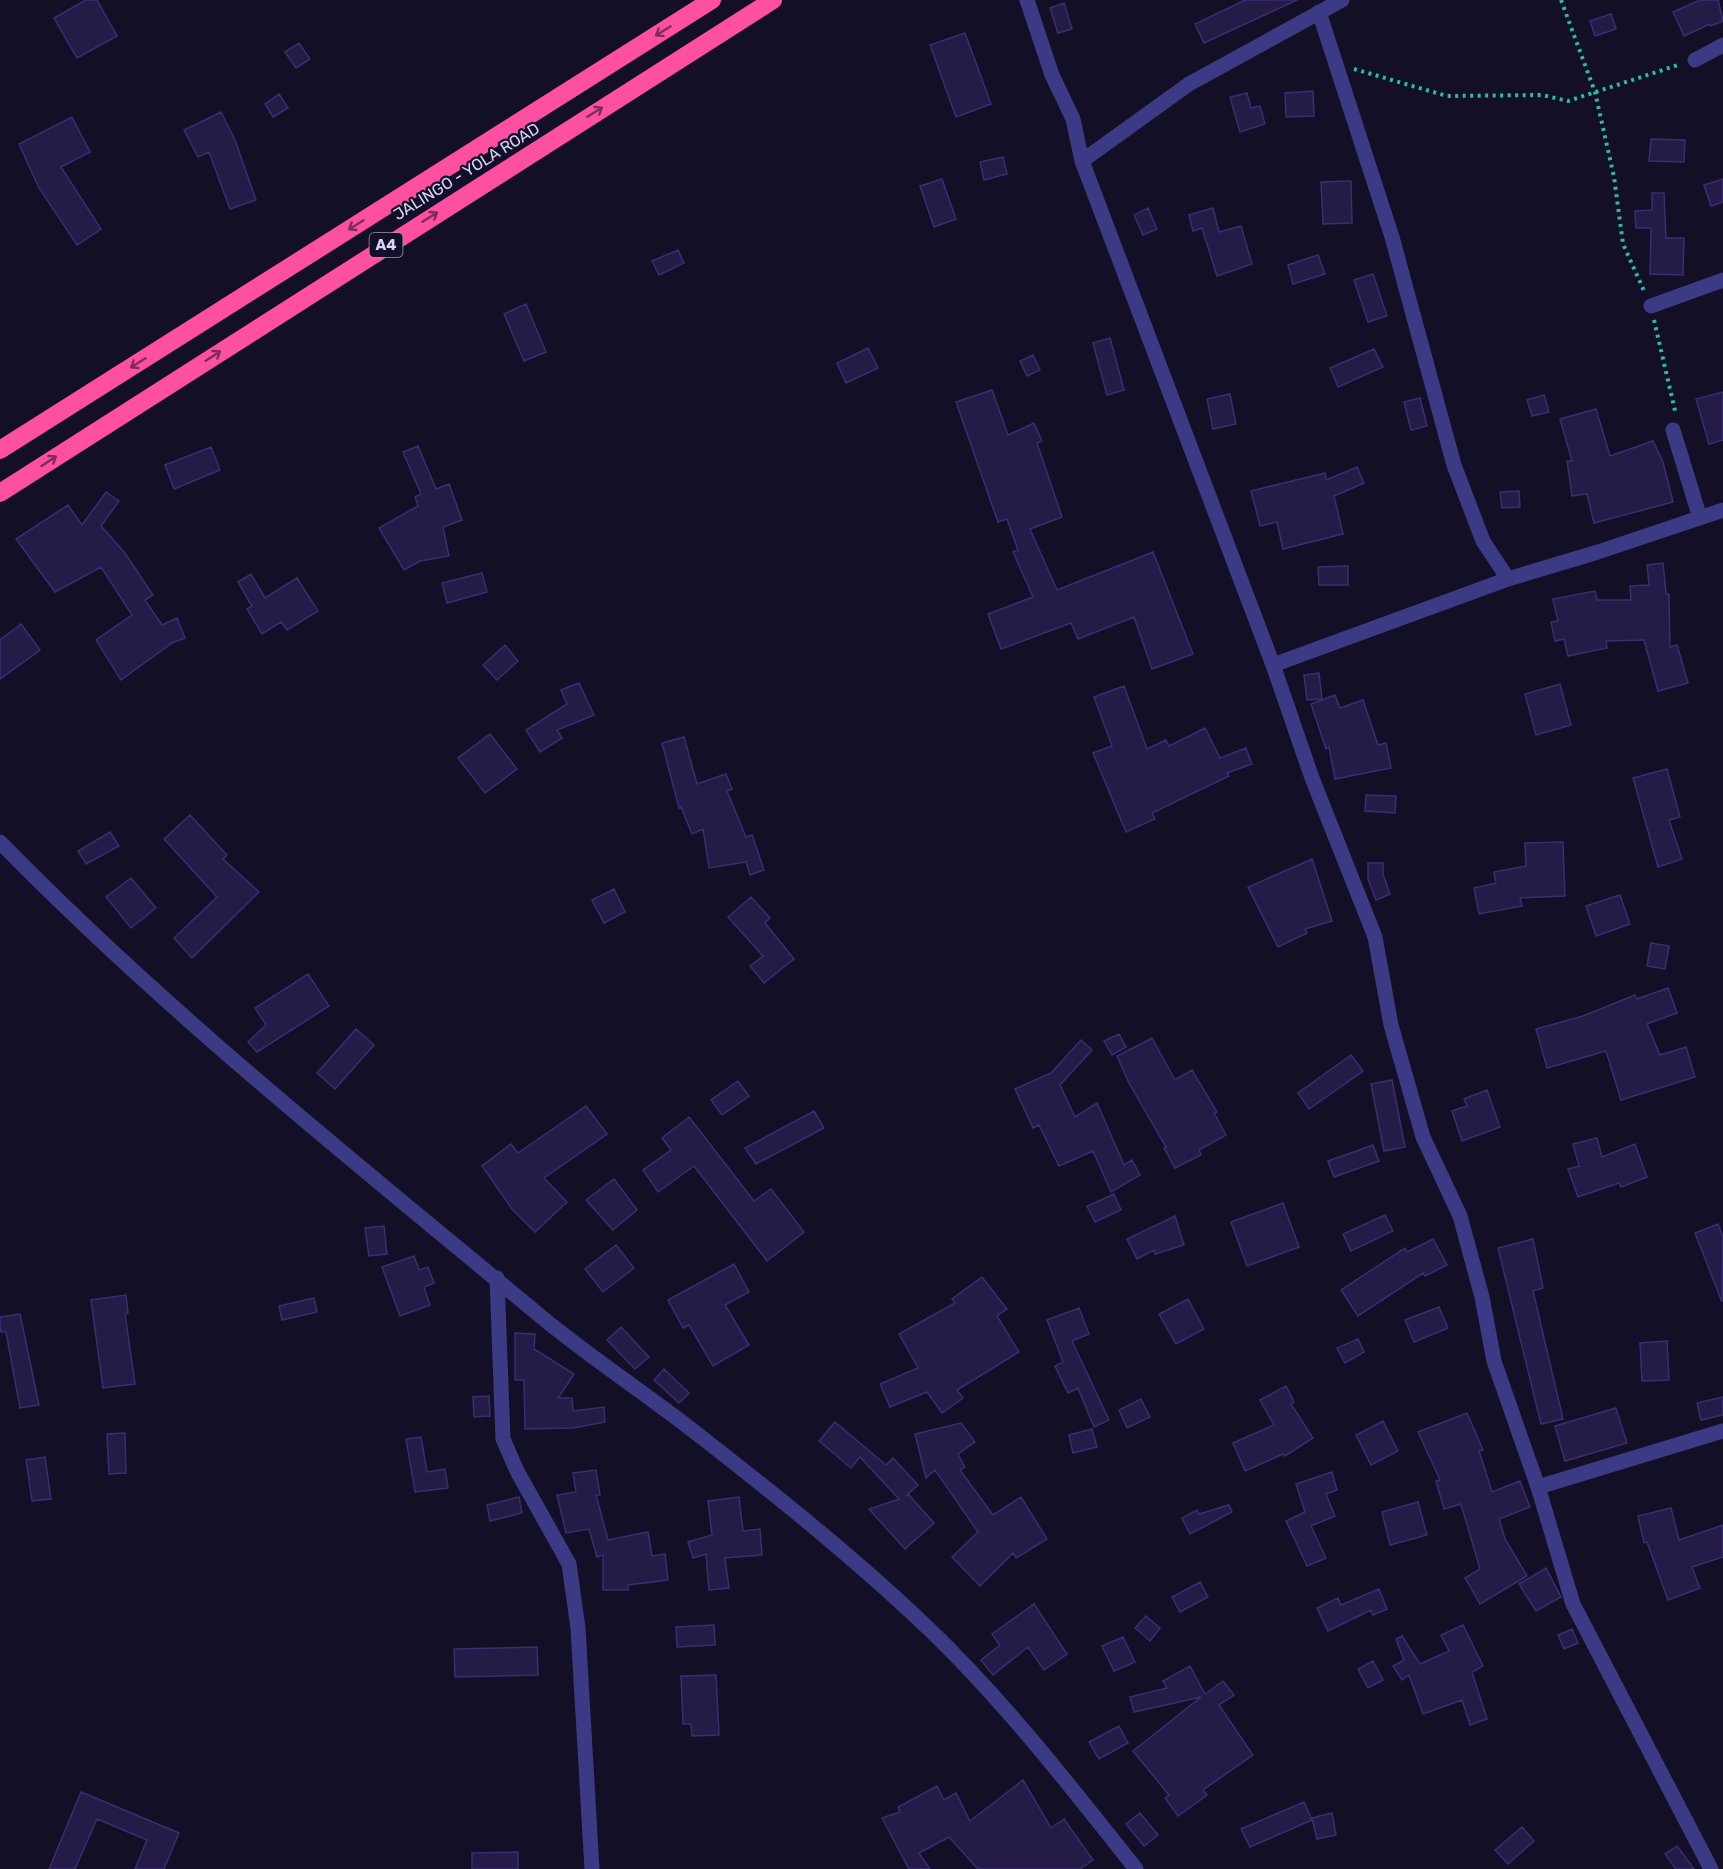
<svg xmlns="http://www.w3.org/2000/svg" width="1723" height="1869" font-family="Rubik,sans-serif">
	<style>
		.building { fill: #241b47; stroke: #3b2d73; stroke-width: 1.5 }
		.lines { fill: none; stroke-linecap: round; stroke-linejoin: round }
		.path { stroke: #2fb8b0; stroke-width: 4; stroke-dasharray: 3 4.5; stroke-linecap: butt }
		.minor { stroke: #3d3a85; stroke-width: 15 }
		.highway { stroke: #ff4fa3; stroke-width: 18 }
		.oneway { stroke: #7d2c5e }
		.labels { text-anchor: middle; stroke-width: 4.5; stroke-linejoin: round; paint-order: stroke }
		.shield { fill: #130f26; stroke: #9e99be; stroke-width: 1.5 }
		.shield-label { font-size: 15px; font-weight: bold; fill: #d9d4ff }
		.street-label { font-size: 16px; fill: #d9d4ff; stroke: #130f26 }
	</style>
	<rect width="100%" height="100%" fill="#130f26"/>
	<path class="building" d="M86,0H97L117,36L77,58L54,18Z
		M1245,0H1297L1204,43L1195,24Z
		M1700,0H1718L1723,21L1711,26L1710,24L1684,36L1673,12Z
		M1064,3L1072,29L1058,33L1050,8Z
		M1611,14L1616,29L1595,36L1590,21Z
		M965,33L991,104L956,117L930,45Z
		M299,43L310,59L296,68L285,52Z
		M1313,91L1314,116L1286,117L1285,93Z
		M1247,93L1251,108L1260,106L1265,124L1240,132L1230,97Z
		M279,94L288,108L273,117L265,104Z
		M221,112L235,140L256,200L230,209L209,152L198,157L184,130Z
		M72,117L90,152L61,167L101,229L77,245L39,188L19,144Z
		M1651,139L1685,140L1684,162L1649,161Z
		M1003,157L1007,174L984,180L980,162Z
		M942,179L956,219L934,227L920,186Z
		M1723,179V202L1711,206L1704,185Z
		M1351,181L1352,223L1323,224L1321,182Z
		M1652,193H1664L1666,238H1684L1683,275L1650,274L1651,228H1636L1635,211L1652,210Z
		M1148,208L1157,229L1143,235L1134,215Z
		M1213,208L1219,232L1241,226L1252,264L1217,276L1202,228L1193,231L1189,215Z
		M678,250L684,263L659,275L652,261Z
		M1318,255L1325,274L1293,284L1288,265Z
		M1373,274L1387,316L1368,322L1354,280Z
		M526,304L546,352L524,361L504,314Z
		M1110,338L1124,390L1107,395L1093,343Z
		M868,348L878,368L846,383L837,363Z
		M1374,349L1383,367L1338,387L1330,368Z
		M1033,355L1040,370L1027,376L1020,361Z
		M992,390L1008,435L1034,423L1042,441L1037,443L1062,517L1030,529L1057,590L1153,552L1193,654L1152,669L1134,617L1078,639L1071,623L1001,649L988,614L1033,597L1013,552L1018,550L1007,519L998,522L956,402Z
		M1723,392V440L1709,444L1696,399Z
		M1230,394L1236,424L1213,429L1207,399Z
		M1544,395L1549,412L1532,416L1527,400Z
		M1420,398L1427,426L1411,430L1404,402Z
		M1596,409L1610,456L1653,441L1663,462L1673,502L1594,523L1587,494L1572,496L1567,461H1572L1560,419Z
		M418,446L436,489L449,484L462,520L443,527L449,556L420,561L404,570L379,528L418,506L415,497L421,494L403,452Z
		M211,447L220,470L174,489L165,465Z
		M1357,467L1364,483L1334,496L1343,534L1283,549L1277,522L1260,526L1251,491L1325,473L1326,480Z
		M1519,491L1520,507L1502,508L1500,492Z
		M106,492L119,501L101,526L125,553L153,595L145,600L162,625L177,618L185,638L172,643L121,680L96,640L132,615L101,567L55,592L16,539L68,505L82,525Z
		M1663,563L1666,594H1669L1670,647L1677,645L1688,683L1658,691L1644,640L1606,641L1607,648L1568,656L1564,639L1555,641L1551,622L1558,621L1553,599L1595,591L1597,600H1631L1630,586L1649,585L1647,565Z
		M1348,566V585H1319L1318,567Z
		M482,573L487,592L447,603L442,583Z
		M251,574L265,598L297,578L318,611L287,630L281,622L262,634L247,609L252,606L238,582Z
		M21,624L40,650L0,679V640Z
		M505,645L518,661L497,680L483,665Z
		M1319,673L1322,699L1307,700L1304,675Z
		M579,683L594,715L557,730L562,738L540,752L526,730L567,704L561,690Z
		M1560,684L1571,725L1536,735L1525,694Z
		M1124,686L1147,749L1166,740L1169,746L1205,728L1220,758L1246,748L1252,764L1227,773L1229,776L1152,813L1155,819L1126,832L1093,753L1112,746L1094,697Z
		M1335,695L1340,708L1363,700L1378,745L1386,743L1391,768L1335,779L1329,747L1326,749L1311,704Z
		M490,734L517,769L485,793L458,758Z
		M684,737L697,784L726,774L732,789L727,791L746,837L752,835L764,870L750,875L746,862L709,868L703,829L692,834L681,807L679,808L662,743Z
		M1667,769L1680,817L1669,820L1682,859L1658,867L1633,778Z
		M1366,795L1396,796L1395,813L1365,811Z
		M190,815L227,855L223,859L259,892L192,958L174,938L217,897L164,839Z
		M110,832L119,846L86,864L78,851Z
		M1563,842L1565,896L1520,898L1522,906L1479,914L1474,888L1496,883L1494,872L1526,866L1525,843Z
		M1312,859L1332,921L1305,929L1307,933L1278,947L1248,887Z
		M1368,863H1383V874L1390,894L1376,900L1368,879Z
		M131,878L156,908L131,928L106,897Z
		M614,889L625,912L604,923L592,900Z
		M1620,895L1630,924L1596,936L1586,906Z
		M751,897L770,918L765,923L794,959L764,983L750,966L763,956L728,917Z
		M1651,943L1669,946L1665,969L1647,966Z
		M308,974L329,1006L257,1052L248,1042L266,1025L255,1008Z
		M1668,988L1677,1013L1647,1024L1660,1055L1686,1047L1695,1077L1621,1100L1606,1051L1547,1068L1536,1029L1583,1016L1635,995L1637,999Z
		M356,1029L374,1045L335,1089L317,1073Z
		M1119,1034L1126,1047L1112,1055L1104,1041Z
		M1152,1038L1175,1080L1192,1070L1217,1112L1214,1113L1226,1135L1199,1150L1201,1155L1175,1168L1164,1148L1166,1147L1129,1083L1117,1056Z
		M1081,1040L1092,1050L1060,1085L1075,1117L1097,1103L1124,1165L1132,1160L1140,1175L1111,1192L1093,1151L1059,1166L1039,1125L1033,1128L1015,1089L1051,1073Z
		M1351,1055L1363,1071L1309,1109L1298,1093Z
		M1392,1080L1405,1147L1384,1151L1371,1084Z
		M738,1081L749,1096L722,1115L711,1100Z
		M1487,1090L1500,1127L1462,1141L1452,1111L1467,1106L1464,1099Z
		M586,1106L607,1134L544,1178L567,1202L535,1232L512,1209L482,1166L511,1144L518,1153Z
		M814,1111L824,1128L756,1164L745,1148Z
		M689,1117L754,1201L771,1189L804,1232L767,1261L694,1166L658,1192L643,1170L671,1150L662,1138Z
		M1597,1138L1602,1157L1635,1144L1647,1177L1621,1187L1619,1183L1578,1197L1568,1169L1579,1166L1573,1144Z
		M1373,1145L1379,1161L1334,1177L1328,1161Z
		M614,1179L637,1210L613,1230L586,1200Z
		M1114,1194L1121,1210L1095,1222L1087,1206Z
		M1283,1203L1299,1247L1247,1266L1231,1222Z
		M1385,1215L1393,1231L1351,1251L1343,1234Z
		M1175,1216L1184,1245L1155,1254L1154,1250L1137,1259L1127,1239Z
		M1718,1224L1723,1237L1722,1302L1695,1233Z
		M384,1226L387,1254L369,1256L365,1228Z
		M1433,1239L1447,1265L1425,1276L1423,1273L1358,1316L1341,1290L1405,1248L1407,1252Z
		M1533,1239L1543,1288L1533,1291L1563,1419L1541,1424L1498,1248Z
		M616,1245L634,1268L603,1292L585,1269Z
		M414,1256L419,1270L428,1267L434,1283L424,1287L430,1305L400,1316L382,1267Z
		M734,1264L749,1292L725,1305L749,1345L713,1366L689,1325L683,1328L668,1300Z
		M982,1277L1007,1309L997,1316L1019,1352L957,1390L963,1398L942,1413L927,1392L890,1407L880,1384L918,1368L899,1334L955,1303L952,1299Z
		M126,1295L128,1313L125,1314L135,1384L103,1388L91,1300Z
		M314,1298L317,1312L282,1320L279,1306Z
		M1188,1299L1204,1329L1176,1344L1159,1314Z
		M1439,1307L1448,1328L1414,1342L1405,1320Z
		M1079,1308L1089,1334L1072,1341L1109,1420L1094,1427L1078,1388L1068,1393L1055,1366L1063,1362L1047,1320Z
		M20,1314L39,1405L20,1408L6,1332H1L0,1325V1317Z
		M621,1327L649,1357L635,1369L607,1340Z
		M515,1333L535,1334L534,1349L574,1374L558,1398H572L573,1411L604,1407L605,1422L573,1428L525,1429L524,1380H515Z
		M1358,1339L1364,1352L1345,1363L1337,1348Z
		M1667,1341L1669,1380L1642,1381L1640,1343Z
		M664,1369L689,1393L679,1403L654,1380Z
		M1286,1386L1294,1402L1291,1404L1313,1438L1285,1456L1283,1454L1245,1471L1233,1443L1274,1425L1260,1400Z
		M489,1396L490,1416L474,1417L473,1397Z
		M1723,1397V1415L1701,1420L1697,1403Z
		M1141,1399L1150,1417L1127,1428L1119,1410Z
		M1616,1408L1627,1443L1565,1461L1555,1426Z
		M1467,1413L1483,1450L1479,1451L1492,1492L1520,1481L1530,1507L1499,1519L1505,1539L1527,1576L1480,1604L1465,1578L1480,1569L1461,1504L1444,1509L1436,1481L1440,1480L1418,1432Z
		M1383,1421L1398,1451L1371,1465L1356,1435Z
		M835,1422L886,1465L893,1458L918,1485L906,1496L909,1495L934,1523L905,1549L869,1509L899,1499L860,1457L851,1468L819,1441Z
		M961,1423L975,1442L958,1454L965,1467L960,1470L993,1515L1021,1497L1047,1539L1016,1558L1013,1553L980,1586L952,1557L978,1532L935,1470L926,1478L915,1434Z
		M1092,1429L1097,1447L1073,1453L1069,1435Z
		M125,1433L126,1473L109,1474L107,1434Z
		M421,1437L427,1472L445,1469L448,1488L415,1492L406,1439Z
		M45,1457L51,1499L32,1501L26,1460Z
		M596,1470L600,1495H596L608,1540L648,1532L652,1556L665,1554L668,1580L628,1585V1590H603V1555L597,1557L589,1529L566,1533L557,1495L576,1492L573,1473Z
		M1332,1472L1337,1490L1326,1494L1335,1516L1311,1526L1326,1558L1307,1566L1286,1521L1305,1512L1296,1484Z
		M519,1497L522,1513L490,1521L487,1505Z
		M739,1497L743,1531L760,1529L762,1555L725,1558L729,1588L709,1590L706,1554L693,1558L688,1542L712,1535L708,1501Z
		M1418,1502L1427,1535L1390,1545L1382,1512Z
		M1229,1505L1232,1512L1190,1534L1182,1518L1197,1510L1199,1514Z
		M1671,1508L1679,1540L1723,1525V1557L1692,1567L1700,1588L1668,1600L1647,1542L1644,1543L1638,1516Z
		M1546,1568L1561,1597L1536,1611L1519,1584Z
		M1200,1582L1208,1597L1180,1612L1172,1597Z
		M1379,1589L1387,1609L1373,1615L1371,1610L1328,1631L1317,1608L1338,1598L1341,1605Z
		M1034,1604L1067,1654L1044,1670L1028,1647L993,1675L981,1660L1000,1645L992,1634Z
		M1146,1616L1160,1628L1150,1641L1135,1628Z
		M714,1625L715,1645L677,1647L676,1627Z
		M1463,1625L1483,1666L1472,1672L1487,1719L1470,1725L1462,1700L1423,1714L1409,1675L1402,1680L1393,1666L1404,1660L1396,1639L1402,1636L1420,1664L1449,1651L1441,1635Z
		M1572,1629L1578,1643L1564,1649L1558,1635Z
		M1123,1637L1135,1662L1114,1671L1102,1646Z
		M537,1647L538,1675L455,1677L454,1649Z
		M1373,1661L1383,1680L1368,1688L1358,1669Z
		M1190,1666L1205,1694L1223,1681L1234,1695L1219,1705L1253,1755L1203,1790L1207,1795L1178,1816L1165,1798L1169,1795L1133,1751L1201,1697L1134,1712L1130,1697L1167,1688L1163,1681Z
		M716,1675L719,1735L692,1736L691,1724H683L681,1676Z
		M1119,1726L1128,1743L1099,1759L1089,1742Z
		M1023,1780L1051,1828L1064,1819L1093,1860L1080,1869H978L949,1837L919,1853L930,1869H909L882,1818L900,1812L898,1807L937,1786L944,1800L956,1793L970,1821Z
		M81,1792L179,1833L164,1869H135L147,1840L97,1819L75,1869H49Z
		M1304,1802L1312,1820L1250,1847L1241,1829Z
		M1140,1813L1158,1835L1144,1846L1126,1824Z
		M1332,1813L1336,1835L1317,1839L1312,1818Z
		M1522,1827L1534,1841L1508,1864L1495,1850Z
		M1677,1846L1694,1869H1676L1665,1854Z
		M518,1852V1869H472V1853Z"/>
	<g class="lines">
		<path class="path" d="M1561,0L1595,92L1614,177L1623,244L1645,293
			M1354,69L1447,96L1542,95L1568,101L1681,64
			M1654,320L1676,415"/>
		<path class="minor" d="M1027,0L1052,75L1073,119L1082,161L1273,665L1312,778L1375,937L1391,1025L1423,1137L1460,1216L1482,1297L1494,1361L1538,1487L1573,1604L1711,1869
			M1319,12L1392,237L1454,465L1483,541L1508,579
			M1695,60L1723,45
			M1082,161L1189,84L1342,0
			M1651,306L1723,280
			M1673,430L1700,518
			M1273,665L1508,579L1598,552L1723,510
			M0,842C167,1013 355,1162 539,1315C592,1359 651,1397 705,1440C782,1500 859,1562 929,1629C1005,1702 1071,1787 1136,1869
			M497,1278L503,1439L517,1471L569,1564L578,1628L592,1869
			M1538,1487L1723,1431"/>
		<path class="highway" d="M0,450L712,0
			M0,493L773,0"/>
	</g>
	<defs><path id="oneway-shaft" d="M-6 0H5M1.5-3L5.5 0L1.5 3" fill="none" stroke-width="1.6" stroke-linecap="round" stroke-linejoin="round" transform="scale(1.5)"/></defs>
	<g class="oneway">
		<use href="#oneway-shaft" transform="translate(663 31) rotate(148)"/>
		<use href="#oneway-shaft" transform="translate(595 112) rotate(-32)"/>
		<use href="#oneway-shaft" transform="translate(430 217) rotate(-32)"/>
		<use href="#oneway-shaft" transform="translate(356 225) rotate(148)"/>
		<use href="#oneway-shaft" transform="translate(213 356) rotate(-33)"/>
		<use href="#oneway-shaft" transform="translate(138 363) rotate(148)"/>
		<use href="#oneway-shaft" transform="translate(49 461) rotate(-33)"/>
	</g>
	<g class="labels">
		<rect class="shield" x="369.5" y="233" width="33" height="24" rx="4.5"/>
		<g class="shield-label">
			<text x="386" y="250">A4</text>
		</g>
		<g class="street-label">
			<text transform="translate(466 171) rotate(-32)" y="6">JALINGO - YOLA ROAD</text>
		</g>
	</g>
</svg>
